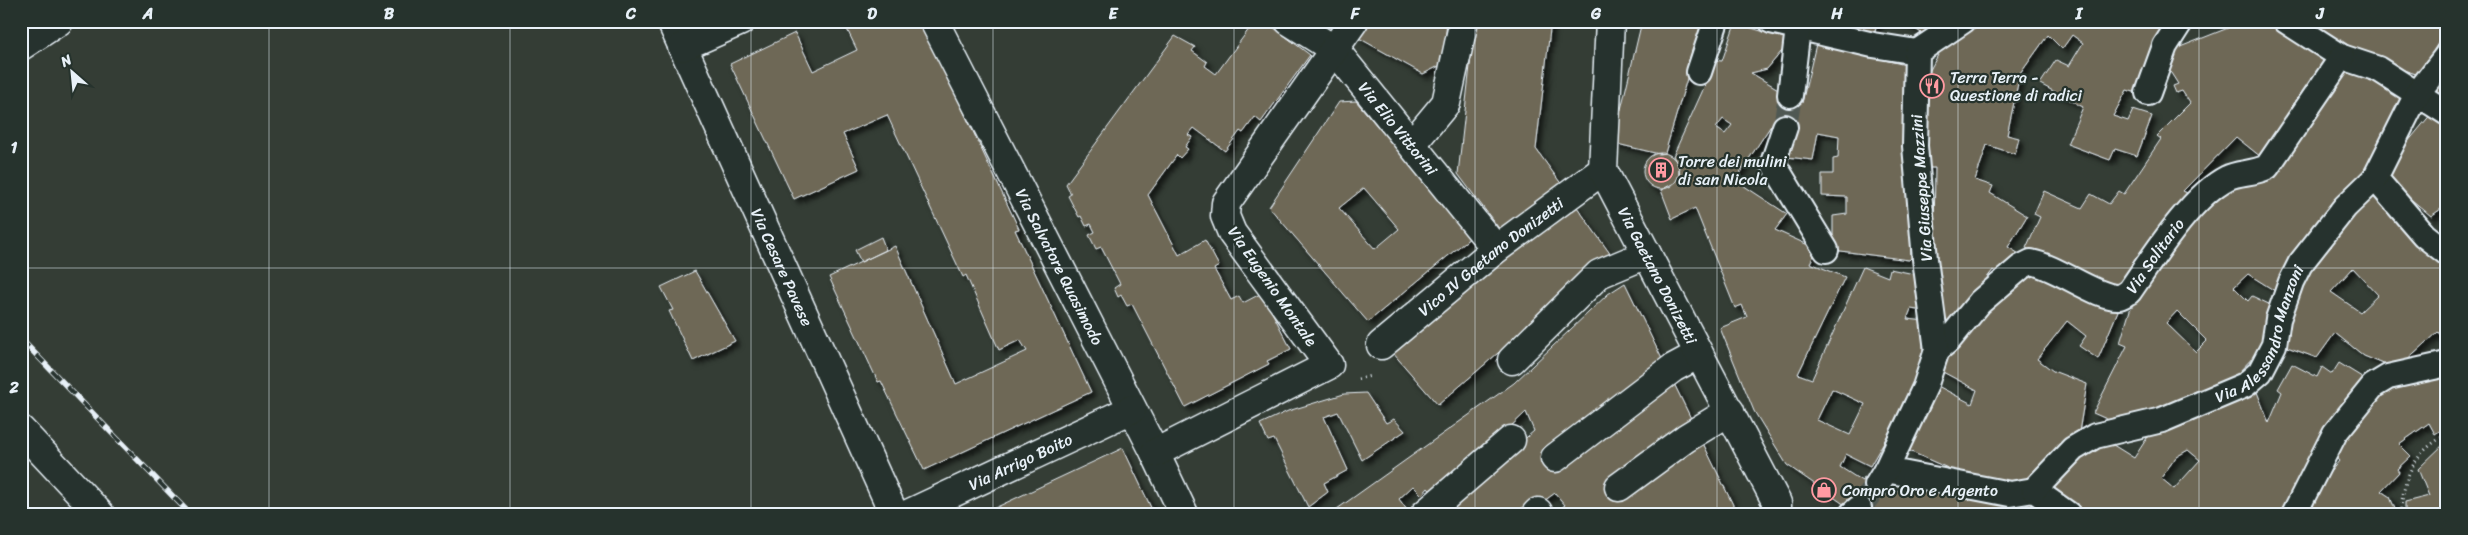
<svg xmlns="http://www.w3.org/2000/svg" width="2468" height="535" font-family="Sriracha,sans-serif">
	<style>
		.building { fill: #6e6756; stroke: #e8f1f8; fill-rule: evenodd; filter: url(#shadow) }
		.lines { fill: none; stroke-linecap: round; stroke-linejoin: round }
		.pedestrian-tunnel { stroke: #4f5852; stroke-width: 24; stroke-dasharray: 24 12; stroke-linecap: butt }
		.pedestrian-casing { stroke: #e8f1f8; stroke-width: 28 }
		.minor-casing { stroke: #e8f1f8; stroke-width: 31 }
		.tertiary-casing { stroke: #e8f1f8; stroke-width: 31 }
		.primary-casing { stroke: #e8f1f8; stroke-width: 31 }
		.path { stroke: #e8f1f8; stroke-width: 3; stroke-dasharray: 1 4; stroke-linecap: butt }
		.pedestrian { stroke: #26332d; stroke-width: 24 }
		.minor { stroke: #26332d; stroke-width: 28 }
		.tertiary { stroke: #26332d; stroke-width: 28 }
		.primary { stroke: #26332d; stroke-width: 28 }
		.rail-casing { stroke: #e8f1f8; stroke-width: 5.5 }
		.rail { stroke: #26332d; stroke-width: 4; stroke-dasharray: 11; stroke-linecap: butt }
		.grid { fill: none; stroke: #e8f1f8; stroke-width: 1; stroke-opacity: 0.55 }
		.labels { text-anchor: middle; stroke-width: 4.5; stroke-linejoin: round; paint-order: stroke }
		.poi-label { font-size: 16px; fill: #e8f1f8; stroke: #26332d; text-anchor: start }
		.street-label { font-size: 16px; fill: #e8f1f8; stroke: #26332d }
		.neatline { fill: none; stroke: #e8f1f8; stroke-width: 2 }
		.grid-label { font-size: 16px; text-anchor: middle; font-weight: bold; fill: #e8f1f8 }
	</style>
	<defs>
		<filter id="shadow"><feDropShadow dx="4.5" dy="4.5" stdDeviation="2.5" flood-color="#0009"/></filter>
	</defs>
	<rect width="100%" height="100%" fill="#343d35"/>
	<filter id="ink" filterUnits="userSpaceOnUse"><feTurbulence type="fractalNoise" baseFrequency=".02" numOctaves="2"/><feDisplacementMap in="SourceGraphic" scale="10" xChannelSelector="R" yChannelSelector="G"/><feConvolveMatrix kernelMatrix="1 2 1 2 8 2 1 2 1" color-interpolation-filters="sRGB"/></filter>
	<g filter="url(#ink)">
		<path class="building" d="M843,21H921L1019,229L1015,230L1091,392L924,470L881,381L878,382L829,277L895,246L956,384L1027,351L1020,340L999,350L966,275L963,277L887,115L843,134L859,169L794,199L730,64L795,33L813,71L857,50Z
			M1255,21H1265L1310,55L1261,122L1255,117L1243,133L1240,131L1225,151L1194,128L1188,135L1192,137L1185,147L1188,149L1180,158L1177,155L1148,195L1179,255L1205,240L1219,266L1214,269L1231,300L1239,296L1243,303L1262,293L1291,349L1267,361L1269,364L1185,407L1132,304L1127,306L1121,295L1118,297L1114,288L1120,284L1101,247L1096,249L1089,235L1095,232L1091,224L1086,226L1081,216L1079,217L1068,196L1071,194L1066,184L1175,36L1195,47L1192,51L1207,62L1205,66L1216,74Z
			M1367,21H1447L1443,64L1423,74L1357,37Z
			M1475,21H1551L1536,149L1562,185L1504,235L1458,174Z
			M1642,21H1704L1665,153L1659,154L1613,143Z
			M1820,21H1878L1874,35Z
			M1902,21H1935L1928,37Z
			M1973,21H2166L2138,90L2134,92L2127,90L2113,116L2128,121L2133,110L2152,116L2137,156L2115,149L2110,160L2067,144L2083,107L2040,84L2056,60L2069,66L2083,43L2072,35L2062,49L2048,35L2020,74L2007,135L2019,138L2015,154L1987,145L1975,180L1993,186L1990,193L2027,216L2008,247L2021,255L2004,279L1993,270L1948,328L1939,323L1934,236L1935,168H1924L1926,85L1930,70L1939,53L1955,35Z
			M2234,21L2270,22L2293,33L2330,57L2266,161L2236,137L2183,191L2189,194L2117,292L2099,286L2026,248L2040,217L2034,214L2044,191L2082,208L2091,194L2109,204L2119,191L2124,194L2161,139L2157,136L2190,103L2182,91L2176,93L2173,86L2178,84L2164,62L2170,51L2228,28Z
			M2319,21H2447V34L2441,38L2419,75L2342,50L2313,25Z
			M1735,23L1791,40L1767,69L1751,73L1802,103L1816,44L1910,66L1908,161L1911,258L1909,260L1833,250V216L1847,214V197L1822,196V174H1833V159L1838,158L1839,136L1818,132L1813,160L1787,157L1791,131L1774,121L1735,180L1787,214L1775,230L1817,249L1810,263L1845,277L1798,374L1812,379L1863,267L1888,277L1890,269L1919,275L1924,311L1911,309L1907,319L1926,321L1922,356L1908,400L1870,466L1846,454L1840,467L1862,481L1864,477L1868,479L1853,503L1845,505L1787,465L1754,411L1720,328L1747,317L1742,305L1735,308L1695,208L1672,219L1661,190L1676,182L1680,178L1679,167L1673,156L1707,81L1712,60L1722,61ZM1723,119L1732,125L1725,134L1716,128ZM1832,389L1865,404L1850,435L1817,420Z
			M2345,64L2407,98L2392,128L2363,171L2292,261L2275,291L2248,274L2234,287L2248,301L2252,296L2275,307L2263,347L2237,374L2182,405L2118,424L2093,413L2127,346L2120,343L2130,310L2164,250L2226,186L2230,188L2265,181ZM2177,311L2207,341L2196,352L2166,323Z
			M2447,70V104L2430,91Z
			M1356,101L1471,237L1368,322L1269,207L1339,102ZM1364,188L1399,229L1375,249L1339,208Z
			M2432,113L2447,123V218L2441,209L2431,216L2381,174Z
			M1643 171a18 18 0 1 1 36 0a18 18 0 1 1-36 0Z
			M2371,191L2396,219L2447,263V343L2438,332L2402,365L2391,367L2364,356L2335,333L2317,358L2279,344L2287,310L2316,259L2332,246L2326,240ZM2353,268L2378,295L2360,312L2331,292Z
			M1572,200L1611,255L1438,405L1392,352Z
			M881,237L886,250L861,262L855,250Z
			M2027,268L2120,306L2098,359L2079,346L2086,336L2067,321L2037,359L2053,371L2087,384L2079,432L2036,475L2024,482L2011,485L1966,476L1909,451L1934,384L1972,404L1977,390L1939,370L1948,355Z
			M695,271L735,341L693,361L669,311L673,310L661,287Z
			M1625,283L1736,511L1733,514H1553L1565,505L1555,493L1526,514H1436L1534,431L1526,412L1436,497L1428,488L1422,495L1413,486L1399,499L1410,514H1330L1514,383L1608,294Z
			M2339,363L2365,379L2344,402L2283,514H2081L2047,493L2078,455L2102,438L2134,458L2147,438L2164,426L2257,392L2269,423L2282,392L2278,389L2292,364L2317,377L2322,367L2332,374ZM2188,450L2200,460L2174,489L2161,478L2176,457Z
			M2447,369V426L2435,434L2429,423L2399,444L2411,456L2397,469L2399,472L2381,491L2390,497L2395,509V514H2302L2310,497L2339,461L2331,452L2349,424L2386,389Z
			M1366,393L1386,423L1394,419L1405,431L1362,460L1338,412L1324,417L1348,470L1324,483L1328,492L1308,507L1274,439L1268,441L1260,424L1288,411L1344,394Z
			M2447,441V514H2405V502L2429,496L2418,469Z
			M1123,448L1154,514H982Z
			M1868,479L1883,487L1866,512L1853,503Z
			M1883,487L1886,490L1975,494L2013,504L2010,514H1867L1866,512Z
			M2029,499L2058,514H2024Z"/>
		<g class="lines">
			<path class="pedestrian-tunnel" d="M1785,127L1790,95
				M1859,508L1877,485"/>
			<g class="pedestrian-casing">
				<g id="pedestrian">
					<path d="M1771,21L1873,45L1917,52"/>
					<path d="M2286,21L2342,57L2378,69L2447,113"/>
					<path d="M1699,72L1716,21"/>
					<path d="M2148,93L2165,46L2181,21"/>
					<path d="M1790,95L1798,28"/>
					<path d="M1785,127L1773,163L1826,250"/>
					<path d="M2375,178L2424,235L2447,253"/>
					<path id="s1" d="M1937,350L1949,340L1980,302L2021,267L2031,262C2058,267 2098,299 2119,297C2122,297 2126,293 2129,292C2152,259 2191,196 2227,178C2238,172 2253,174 2267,167L2342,57"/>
					<path d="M1886,470L2010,494L2034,490L2068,514"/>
					<path d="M1877,485L1886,470L1925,387L1937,350L1925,259L1915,146L1917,52L1963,21"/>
					<path id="s2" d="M2034,490L2073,449L2095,436L2162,420L2245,385L2260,372L2274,345L2278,319L2291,282L2300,264L2345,207L2375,178L2417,94L2447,55"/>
					<path d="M1852,514L1859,508"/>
					<path d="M2294,514L2335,433L2373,386L2388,377L2447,364"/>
				</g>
			</g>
			<g class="minor-casing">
				<g id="minor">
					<path id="s3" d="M671,21L894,514"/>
					<path id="s4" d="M934,21L1155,453L1184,514"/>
					<path id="s5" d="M1289,21L1335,50L1496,249"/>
					<path d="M21,46L59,21"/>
					<path d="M682,47L741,21"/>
					<path d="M1412,144L1446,103L1463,25"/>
					<path id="s6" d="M1381,345L1496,249L1603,170"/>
					<path d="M1512,360L1599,274L1647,254"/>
					<path d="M1155,453L1329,365L1232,233L1225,216L1226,203L1354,21"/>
					<path d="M1555,458L1673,368L1699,354"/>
					<path d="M1619,487L1686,438L1730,411"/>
					<path id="s7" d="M908,514L1132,409"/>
					<path d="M1425,514L1511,440"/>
					<path d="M1536,514L1538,512"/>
				</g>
			</g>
			<g class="tertiary-casing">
				<g id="tertiary">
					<path id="s8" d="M1610,21L1603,170L1777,503V514"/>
				</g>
			</g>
			<g class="primary-casing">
				<path id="primary" d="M21,430L100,514"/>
			</g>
			<path class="path" d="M1358,379L1371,376
				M2400,514C2405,475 2412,454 2447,434"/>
			<use href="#pedestrian" class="pedestrian"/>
			<use href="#minor" class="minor"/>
			<use href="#tertiary" class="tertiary"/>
			<use href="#primary" class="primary"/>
			<g class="rail-casing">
				<path id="rail" d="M21,339L190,514"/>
			</g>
			<use href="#rail" class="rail"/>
		</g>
	</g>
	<path class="grid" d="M269,21V514M510,21V514M751,21V514M993,21V514M1234,21V514M1475,21V514M1717,21V514M1958,21V514M2199,21V514M21,268H2447"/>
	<defs>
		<g id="restaurant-ring" transform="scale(1.25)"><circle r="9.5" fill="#26332d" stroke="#ff9aa2" stroke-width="1.5"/><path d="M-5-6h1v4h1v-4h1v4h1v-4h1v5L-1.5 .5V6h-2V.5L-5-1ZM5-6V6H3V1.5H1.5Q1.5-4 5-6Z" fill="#ff9aa2"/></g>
		<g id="building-ring" transform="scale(1.25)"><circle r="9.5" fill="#26332d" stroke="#ff9aa2" stroke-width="1.5"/><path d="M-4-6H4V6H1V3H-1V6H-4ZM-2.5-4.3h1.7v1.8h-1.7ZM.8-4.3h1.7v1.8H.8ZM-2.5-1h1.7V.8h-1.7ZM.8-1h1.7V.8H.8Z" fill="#ff9aa2"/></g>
		<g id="shop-ring" transform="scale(1.25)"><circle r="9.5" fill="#26332d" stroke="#ff9aa2" stroke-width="1.5"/><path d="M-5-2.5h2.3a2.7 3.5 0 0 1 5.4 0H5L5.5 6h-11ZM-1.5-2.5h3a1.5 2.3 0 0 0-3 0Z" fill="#ff9aa2"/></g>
	</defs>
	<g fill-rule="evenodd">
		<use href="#restaurant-ring" x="1932" y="86"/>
		<use href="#building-ring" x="1661" y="170"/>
		<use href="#shop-ring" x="1824" y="490"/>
	</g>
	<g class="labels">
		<g class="poi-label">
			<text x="1950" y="83">Terra Terra -<tspan x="1950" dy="18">Questione di radici</tspan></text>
			<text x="1678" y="167">Torre dei mulini<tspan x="1678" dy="18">di san Nicola</tspan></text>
			<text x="1842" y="496">Compro Oro e Argento</text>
		</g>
		<g class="street-label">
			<text dy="6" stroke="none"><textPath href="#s5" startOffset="155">Via Elio Vittorini</textPath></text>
			<text transform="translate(1921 188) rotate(-94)" y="6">Via Giuseppe Mazzini</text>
			<text dy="6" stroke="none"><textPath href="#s1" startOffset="281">Via Solitario</textPath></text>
			<text dy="6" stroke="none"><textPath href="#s6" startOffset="141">Vico IV Gaetano Donizetti</textPath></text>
			<text dy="6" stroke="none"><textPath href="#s4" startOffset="276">Via Salvatore Quasimodo</textPath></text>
			<text dy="6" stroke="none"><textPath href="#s3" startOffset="270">Via Cesare Pavese</textPath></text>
			<text dy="6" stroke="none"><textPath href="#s8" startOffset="268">Via Gaetano Donizetti</textPath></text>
			<text transform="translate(1273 286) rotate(55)" y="6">Via Eugenio Montale</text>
			<text dy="6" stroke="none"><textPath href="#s2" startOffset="292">Via Alessandro Manzoni</textPath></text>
			<text dy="6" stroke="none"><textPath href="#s7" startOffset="124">Via Arrigo Boito</textPath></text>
		</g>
	</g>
	<rect width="2468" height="535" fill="none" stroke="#26332d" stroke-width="55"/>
	<g transform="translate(72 72) rotate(333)" stroke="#26332d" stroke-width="4" paint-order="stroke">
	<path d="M0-4L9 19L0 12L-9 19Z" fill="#e8f1f8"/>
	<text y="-8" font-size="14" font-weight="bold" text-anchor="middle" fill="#e8f1f8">N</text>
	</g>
	<rect x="28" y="28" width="2412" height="480" class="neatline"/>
	<g class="grid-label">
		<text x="148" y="19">A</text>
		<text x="389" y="19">B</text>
		<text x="631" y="19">C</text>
		<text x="872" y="19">D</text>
		<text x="1113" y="19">E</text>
		<text x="1355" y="19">F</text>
		<text x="1596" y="19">G</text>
		<text x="1837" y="19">H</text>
		<text x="2079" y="19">I</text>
		<text x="2320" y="19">J</text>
		<text x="14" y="153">1</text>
		<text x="14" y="393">2</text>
	</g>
</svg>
